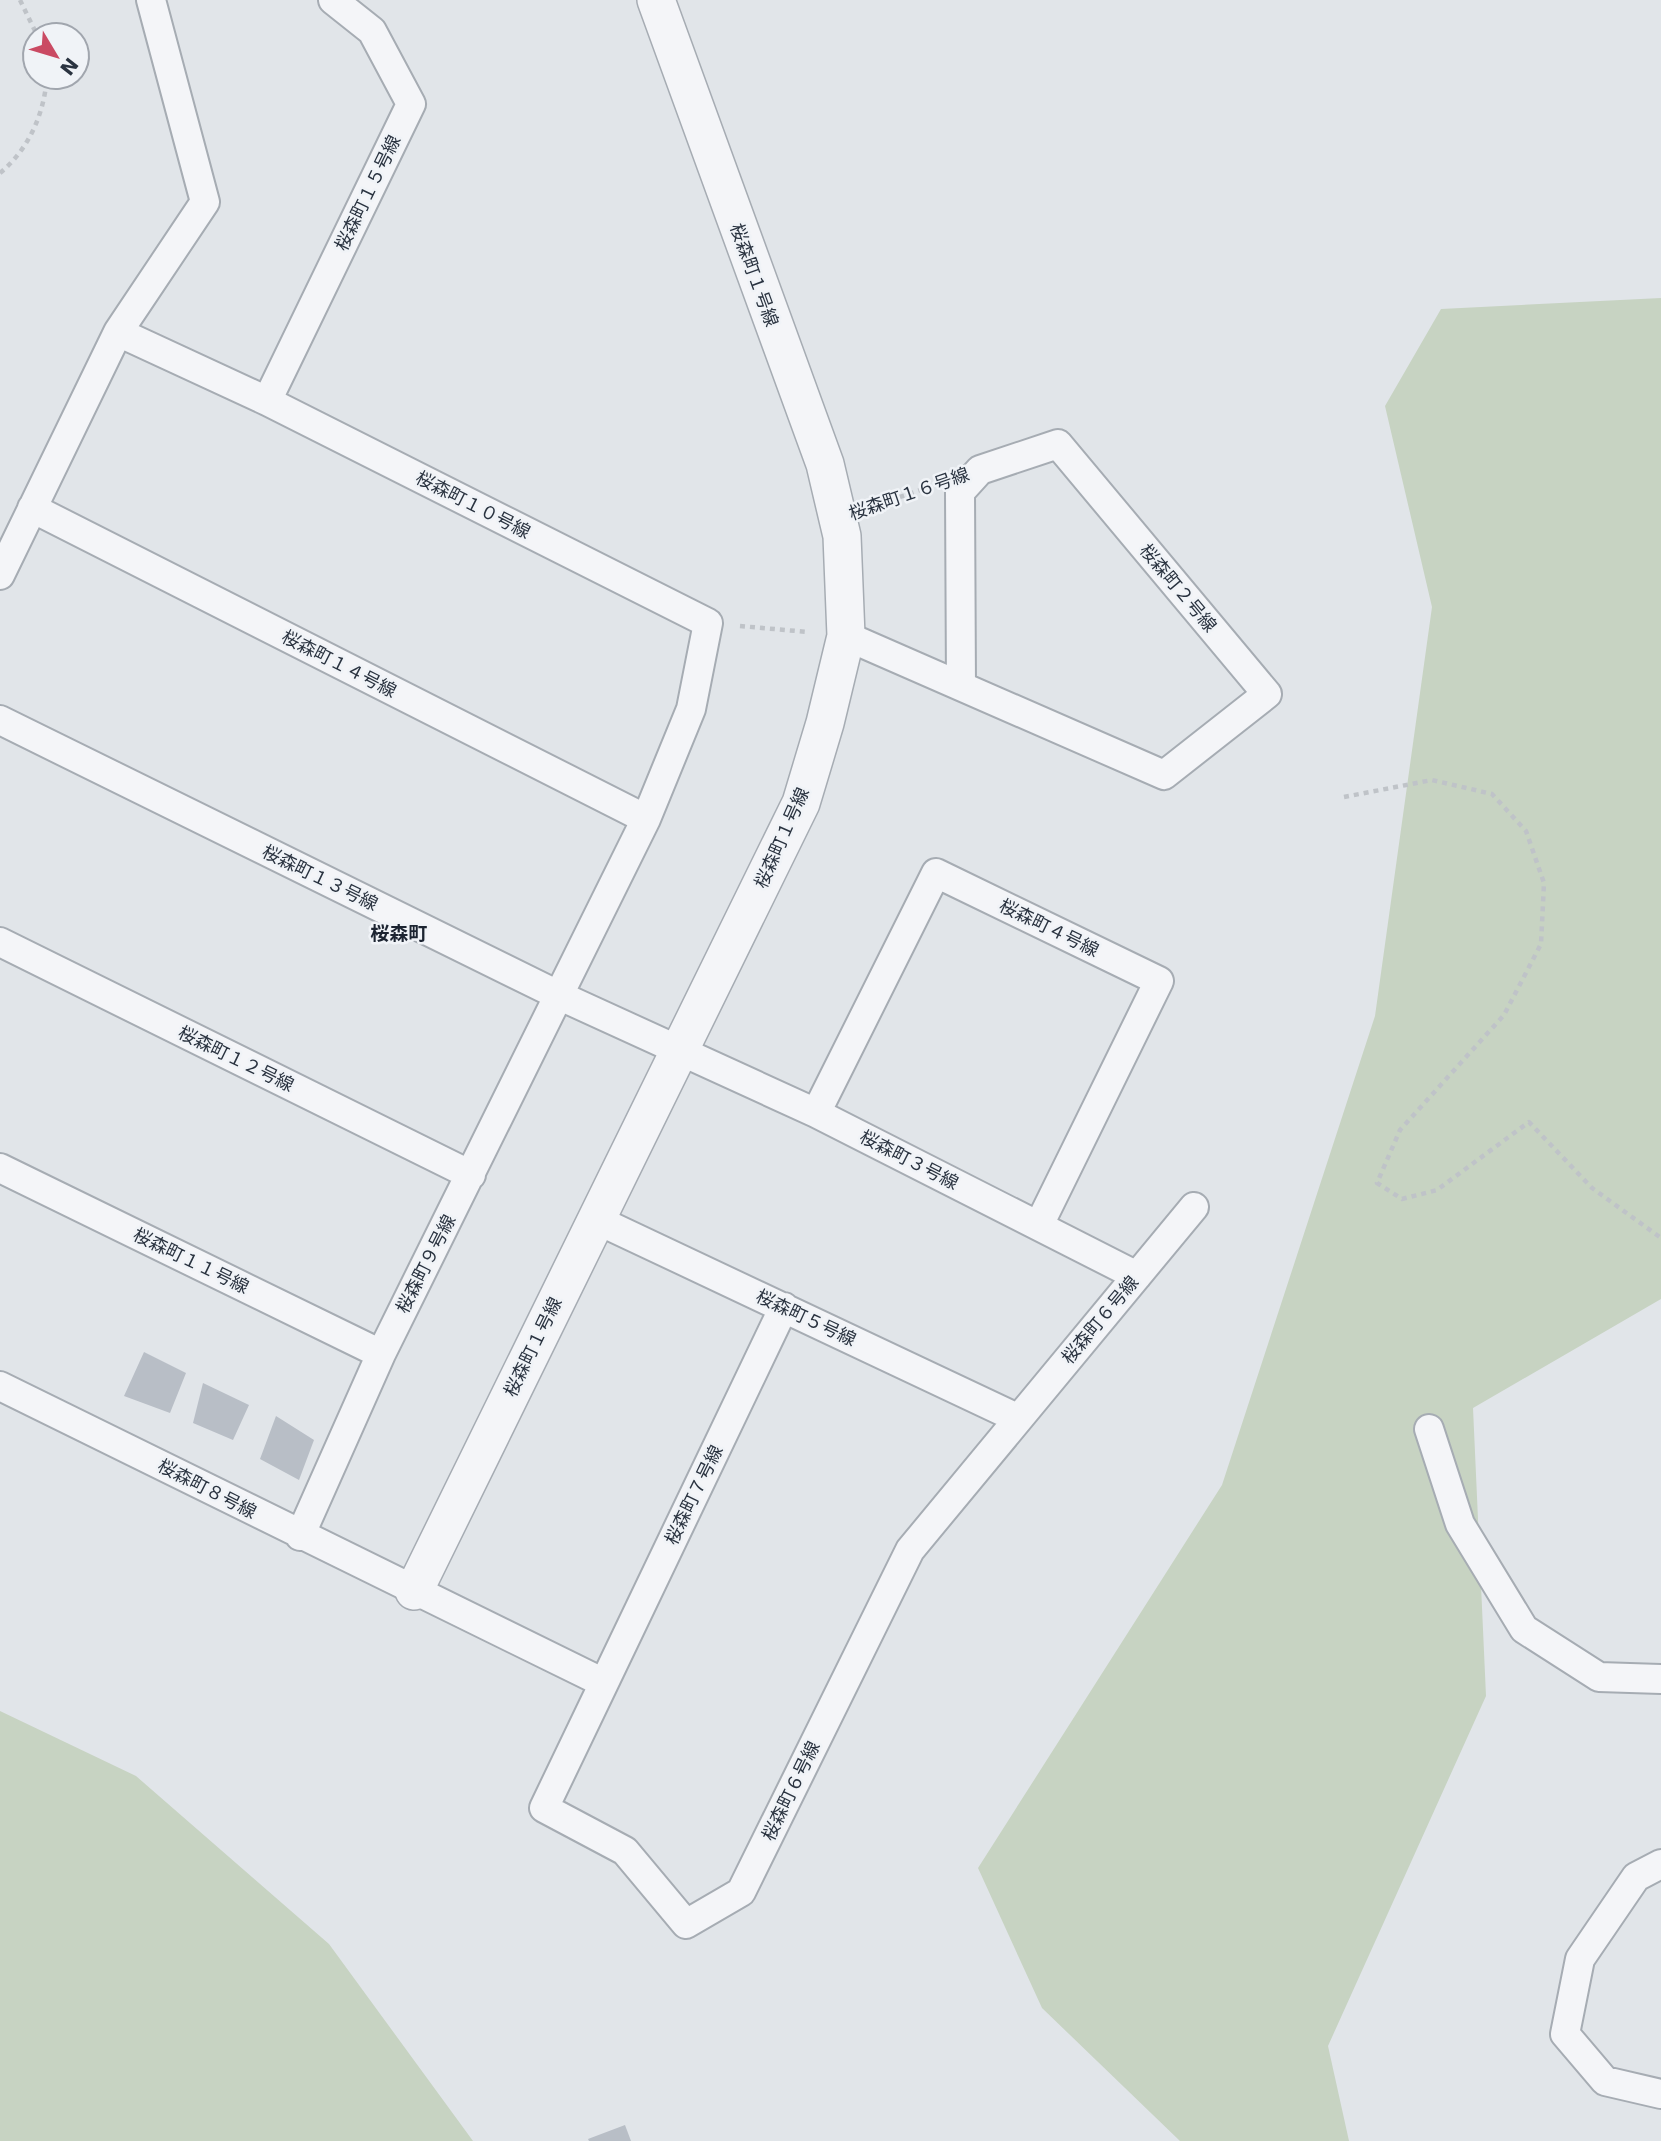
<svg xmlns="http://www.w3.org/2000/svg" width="1661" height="2141" font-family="'DejaVu Sans','Noto Sans JP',sans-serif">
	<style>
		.green { fill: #c7d3c2 }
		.building { fill: #b8bec6 }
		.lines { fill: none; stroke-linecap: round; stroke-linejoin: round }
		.minor-casing { stroke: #a6acb3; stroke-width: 32 }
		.tertiary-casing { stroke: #a6acb3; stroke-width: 40 }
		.path { stroke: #bfc3c8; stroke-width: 4.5; stroke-dasharray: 5 5; stroke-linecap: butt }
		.minor { stroke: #f4f5f8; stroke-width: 28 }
		.tertiary { stroke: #f4f5f8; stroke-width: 37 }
		.labels { text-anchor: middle; stroke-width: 5; stroke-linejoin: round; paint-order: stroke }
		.street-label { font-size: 18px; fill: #2a3340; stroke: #f0f3f7 }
		.neighbourhood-label { font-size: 19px; font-weight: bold; fill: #1c2431; stroke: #f0f3f7 }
	</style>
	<rect width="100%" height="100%" fill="#e1e5e9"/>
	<path class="green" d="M1661,298V1299L1473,1408L1486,1696L1328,2046L1349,2141H1180L1042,2008L978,1868L1222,1485L1375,1016L1432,607L1385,406L1441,309Z
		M0,1711L136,1776L329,1944L473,2141H0Z"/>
	<path class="building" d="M144,1352L186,1373L170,1413L124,1396Z
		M203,1383L249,1405L233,1440L193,1423Z
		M276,1416L314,1440L299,1480L260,1459Z
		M625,2125L631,2141H589L588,2139Z"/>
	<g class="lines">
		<g class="minor-casing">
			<path id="minor" d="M118,332L205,202L151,0
				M267,401L411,104L372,31L333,0
				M32,508L646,819
				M0,575L118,332L267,401L708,623L691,709L646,819L381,1354L300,1536
				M846,636L1164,775L1267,694L1058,444L980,470L960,492L961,685
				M0,720L558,995L816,1113L1137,1276
				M0,942L471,1175
				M816,1113L936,873L1159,981L1039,1225
				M0,1168L381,1354
				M595,1219L1017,1418
				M0,1386L604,1683L544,1808L625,1851L686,1924L741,1892L910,1550L1194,1207
				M1429,1429L1460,1524L1524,1629L1599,1677L1661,1679
				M604,1683L784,1307
				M1661,1864L1636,1877L1580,1959L1565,2034L1605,2081L1661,2094"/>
		</g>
		<g class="tertiary-casing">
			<path id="tertiary" d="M414,1591L801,803L825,723L846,636L842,536L825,464L656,0"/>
		</g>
		<path class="path" d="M20,0L37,35
			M0,173C29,149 44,114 47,77
			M871,507L929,487
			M740,626L808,632
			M1344,797L1432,780L1492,794L1526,831L1544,883L1541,944L1504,1015L1400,1130L1377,1183L1402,1199L1437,1190L1529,1122L1592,1188L1661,1238"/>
		<use href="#minor" class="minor"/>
		<use href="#tertiary" class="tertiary"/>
	</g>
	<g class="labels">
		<g class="street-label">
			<text transform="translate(368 193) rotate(-64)" y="6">桜森町１５号線</text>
			<text transform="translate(754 275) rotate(70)" y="6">桜森町１号線</text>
			<text transform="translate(909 494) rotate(-19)" y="6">桜森町１６号線</text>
			<text transform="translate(473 505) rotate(27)" y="6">桜森町１０号線</text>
			<text transform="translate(1178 588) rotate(50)" y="6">桜森町２号線</text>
			<text transform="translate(339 664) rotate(27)" y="6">桜森町１４号線</text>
			<text transform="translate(782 838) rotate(-66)" y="6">桜森町１号線</text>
			<text transform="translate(320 878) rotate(26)" y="6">桜森町１３号線</text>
			<text transform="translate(1049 928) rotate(26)" y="6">桜森町４号線</text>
			<text transform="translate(236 1059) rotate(26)" y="6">桜森町１２号線</text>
			<text transform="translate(909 1160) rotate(27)" y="6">桜森町３号線</text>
			<text transform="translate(191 1261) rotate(26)" y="6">桜森町１１号線</text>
			<text transform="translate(426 1264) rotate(-63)" y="6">桜森町９号線</text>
			<text transform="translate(806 1318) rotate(25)" y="6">桜森町５号線</text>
			<text transform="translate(1100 1320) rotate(-50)" y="6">桜森町６号線</text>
			<text transform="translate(533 1347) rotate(-64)" y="6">桜森町１号線</text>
			<text transform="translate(207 1489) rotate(27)" y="6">桜森町８号線</text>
			<text transform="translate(694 1495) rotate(-64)" y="6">桜森町７号線</text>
			<text transform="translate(791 1791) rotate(-64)" y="6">桜森町６号線</text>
		</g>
		<g class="neighbourhood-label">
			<text x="399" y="940">桜森町</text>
		</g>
	</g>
	<g transform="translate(56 56) rotate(128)"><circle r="33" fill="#f0f3f7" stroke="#a1a6ae" stroke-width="2"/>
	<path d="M0-5L12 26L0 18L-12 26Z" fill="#ca4a63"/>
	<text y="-10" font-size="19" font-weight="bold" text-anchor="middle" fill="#2a3340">N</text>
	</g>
</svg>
